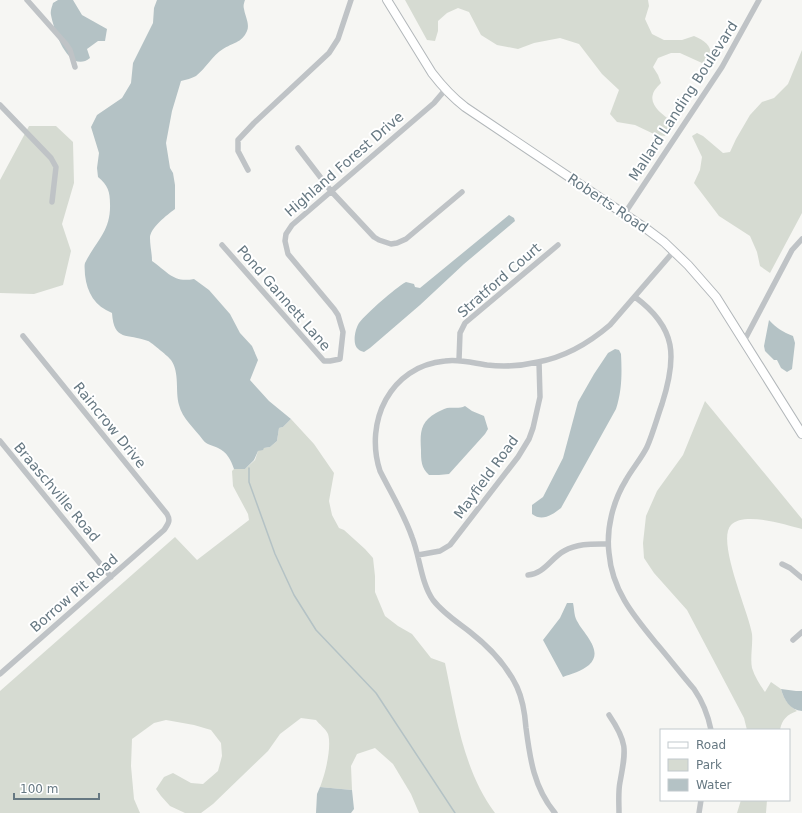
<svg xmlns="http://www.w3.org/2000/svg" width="802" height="813" font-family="'DejaVu Sans',sans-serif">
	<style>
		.green { fill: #d6dbd2 }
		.water { fill: #b4c2c5 }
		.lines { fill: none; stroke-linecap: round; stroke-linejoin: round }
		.stream { stroke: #b4c2c5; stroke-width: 1.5 }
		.primary-casing { stroke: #b2b7ba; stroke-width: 10 }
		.street { stroke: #bfc3c6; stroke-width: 5.5 }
		.primary { stroke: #fff; stroke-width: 8 }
		.labels { text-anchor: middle; stroke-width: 4; stroke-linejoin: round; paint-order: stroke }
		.street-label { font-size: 14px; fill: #667882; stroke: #fff }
	</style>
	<rect width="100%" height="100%" fill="#f6f6f3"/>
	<path class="green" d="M405,0H648L649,6L645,19L652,34L664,40H682L694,36C707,42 713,46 710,62L702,63L680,53H671L658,58L653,67L658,75L661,83C658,86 654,90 653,94C649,105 663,115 670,120L672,125L665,136L656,135L635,125L617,122L610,114L619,90L602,74L579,44L560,38L534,43L518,49L497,45L481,35L469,12L458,8L447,13L438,21V31L435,41L427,40Z
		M802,50V213L770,273L760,266L757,252L750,236L719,216L694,183L700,170L702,157L692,136L697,133L703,136L723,153L730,152L736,139L750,115L762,102L774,98L788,84Z
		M29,126H56L73,142L74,183L62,224L71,251L63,285L34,294L0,293V180Z
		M705,401L802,519V529C786,525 744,511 731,525C716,541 749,613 752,634C753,645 750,658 752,668C755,677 760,685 765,692L771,682L781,689C784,700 788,704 797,711C787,715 782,719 780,730H747L744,718L687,610L654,573L644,558L643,543L646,516L657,491L683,455Z
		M291,419L314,444L334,473L329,501L332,515L339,528L344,530L365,549L373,558L375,576V592L385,616L398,626L412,634L431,658L445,663C456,715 463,770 495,813H419L411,794L393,764L375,748L357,754L351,766L352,790L320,787C325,775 332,747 328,734C326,729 319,724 316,720L301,718L280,734L268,751L213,804L201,813H185L170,806L161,796L156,789L164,777L173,773L191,783L203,784L218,771L222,756L221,743L211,730L194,725L166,720L154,723L132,739L131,766L134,799L140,813H0V691L175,537L197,560L249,520L248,514L233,486L232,471L234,469H245L255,460L258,451L264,448L270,447L277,441L279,428L283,427Z
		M741,800H767L766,813H737Z"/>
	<path class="water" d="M58,0H73L82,15L107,29L105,41H98L87,49L90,58C69,75 54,31 51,15C50,11 52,7 53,3Z
		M157,0H245C244,3 243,6 244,9C245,16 250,24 247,31C242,43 232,43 223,49C212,56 206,68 196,76C192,78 186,80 181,81L172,111L166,143L170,168L173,173L175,185V209C167,215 150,228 150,238C150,246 152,253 152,261C168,272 173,283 194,279L209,290L230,314L240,333L252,346L258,360L250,380L269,401L291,419L283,427L279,428L277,441L270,447L264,448L263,450L258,451L254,460L245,469H234C231,460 227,452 218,448C212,445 207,445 203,440C195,429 182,418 179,405C175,391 180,373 171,360C170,358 151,342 148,341C127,333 114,342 112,313C95,306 87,293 85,275C85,271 84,266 85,263C96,241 111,231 110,204C110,192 108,185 98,177L97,168L99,153L91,127L97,115L122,98L131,83L133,63L153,23L154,8Z
		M509,215L514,218L515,221L464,264L420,305L370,348L364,352C362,351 360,351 358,349C352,344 355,329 359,323C367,313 395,288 406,282L414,284L415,287L420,288Z
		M769,320C776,328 783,332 793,336L795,343L792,369L787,372L781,368L777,360H774L765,351L764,346Z
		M615,349L619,350L621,354C622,373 622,391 616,409L561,508C552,515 542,522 532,514V505L543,497L563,458L578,402L594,374L608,353Z
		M465,406L472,411L484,416L488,429L485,434L449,474L439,475H429C421,468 421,460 421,450C420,433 420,422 436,413C440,411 443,409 447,408C454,407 459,409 465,406Z
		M567,603H573C574,607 574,612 575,616C579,631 606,649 589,665C582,671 571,674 563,677L543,640L560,618Z
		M781,689L796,691H802V711C790,710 784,700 781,689Z
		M320,787L352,790L354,809L351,813H316L317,794Z"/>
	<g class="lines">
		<path class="stream" d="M249,468V482L275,554L294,595L316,630L376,693L455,813"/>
		<g class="primary-casing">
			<path id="primary" d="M387,0L432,73C442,86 452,97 465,107L648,230L664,242L688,265L716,297L802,434"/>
		</g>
		<path class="street" d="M27,0L66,44L70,50L75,67
			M0,105L51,158L56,167L52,202
			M298,148L331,191L374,237L379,240L391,244L397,243L406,239L462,192
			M248,170L238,151V140L254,123L329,53L338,39L351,0
			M625,213L722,67L759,0
			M222,245L324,361H330L340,359L343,332L338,315L334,309L288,254L285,241L286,234L292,225L434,103L445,90
			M635,297C677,328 677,357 662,404C657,418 653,433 647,447C641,459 632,469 626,480C613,501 606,529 609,553C612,590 633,615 656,643C669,658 681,674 694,689C703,702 708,715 711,730
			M744,341L792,250L802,239
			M459,360L460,333L465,323L558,245
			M0,441L111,577
			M418,555L440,551L450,545L518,457L529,439L533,428L540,397L539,362
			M782,564L790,568L802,578
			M528,575C544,574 551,558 564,551C578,543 593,544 608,544
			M793,640L802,632
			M0,674L164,530C168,524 171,521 167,514L23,336
			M609,715C628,743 626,750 620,782C618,792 619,803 619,813
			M555,813C534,788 530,759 526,728C525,714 523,700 517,687C507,666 488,646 470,632C457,622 443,613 433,600C421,583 420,557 412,537C404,514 391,493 380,471C364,422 390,366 445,361C460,359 473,363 487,365C504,367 521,366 538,362C565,357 589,343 610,325L674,251
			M699,813L701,800"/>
		<use href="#primary" class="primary"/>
	</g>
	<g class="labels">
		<g class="street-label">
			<text transform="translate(683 101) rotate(-57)" y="5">Mallard Landing Boulevard</text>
			<text transform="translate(344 164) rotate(-41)" y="5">Highland Forest Drive</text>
			<text transform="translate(608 203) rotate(34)" y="5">Roberts Road</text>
			<text transform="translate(499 280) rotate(-41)" y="5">Stratford Court</text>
			<text transform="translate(284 298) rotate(49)" y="5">Pond Gannett Lane</text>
			<text transform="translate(110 425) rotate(51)" y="5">Raincrow Drive</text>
			<text transform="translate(486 477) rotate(-54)" y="5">Mayfield Road</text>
			<text transform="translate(57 492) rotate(50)" y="5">Braaschville Road</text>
			<text transform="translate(74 593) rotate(-41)" y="5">Borrow Pit Road</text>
		</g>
	</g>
	<rect x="660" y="729" width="130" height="72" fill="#ffffff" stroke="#c2c9cd"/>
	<rect x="668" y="742" width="20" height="6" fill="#ffffff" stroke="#c2c9cd"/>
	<text x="696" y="749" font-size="12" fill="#667882">Road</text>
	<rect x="668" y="759" width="20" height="12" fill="#d6dbd2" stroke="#c2c9cd"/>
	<text x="696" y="769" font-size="12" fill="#667882">Park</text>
	<rect x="668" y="779" width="20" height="12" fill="#b4c2c5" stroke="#c2c9cd"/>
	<text x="696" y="789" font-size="12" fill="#667882">Water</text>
	<path d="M14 793v6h85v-6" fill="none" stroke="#667882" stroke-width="2"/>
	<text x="20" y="793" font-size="12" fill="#667882" stroke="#ffffff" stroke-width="3" paint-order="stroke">100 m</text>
</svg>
